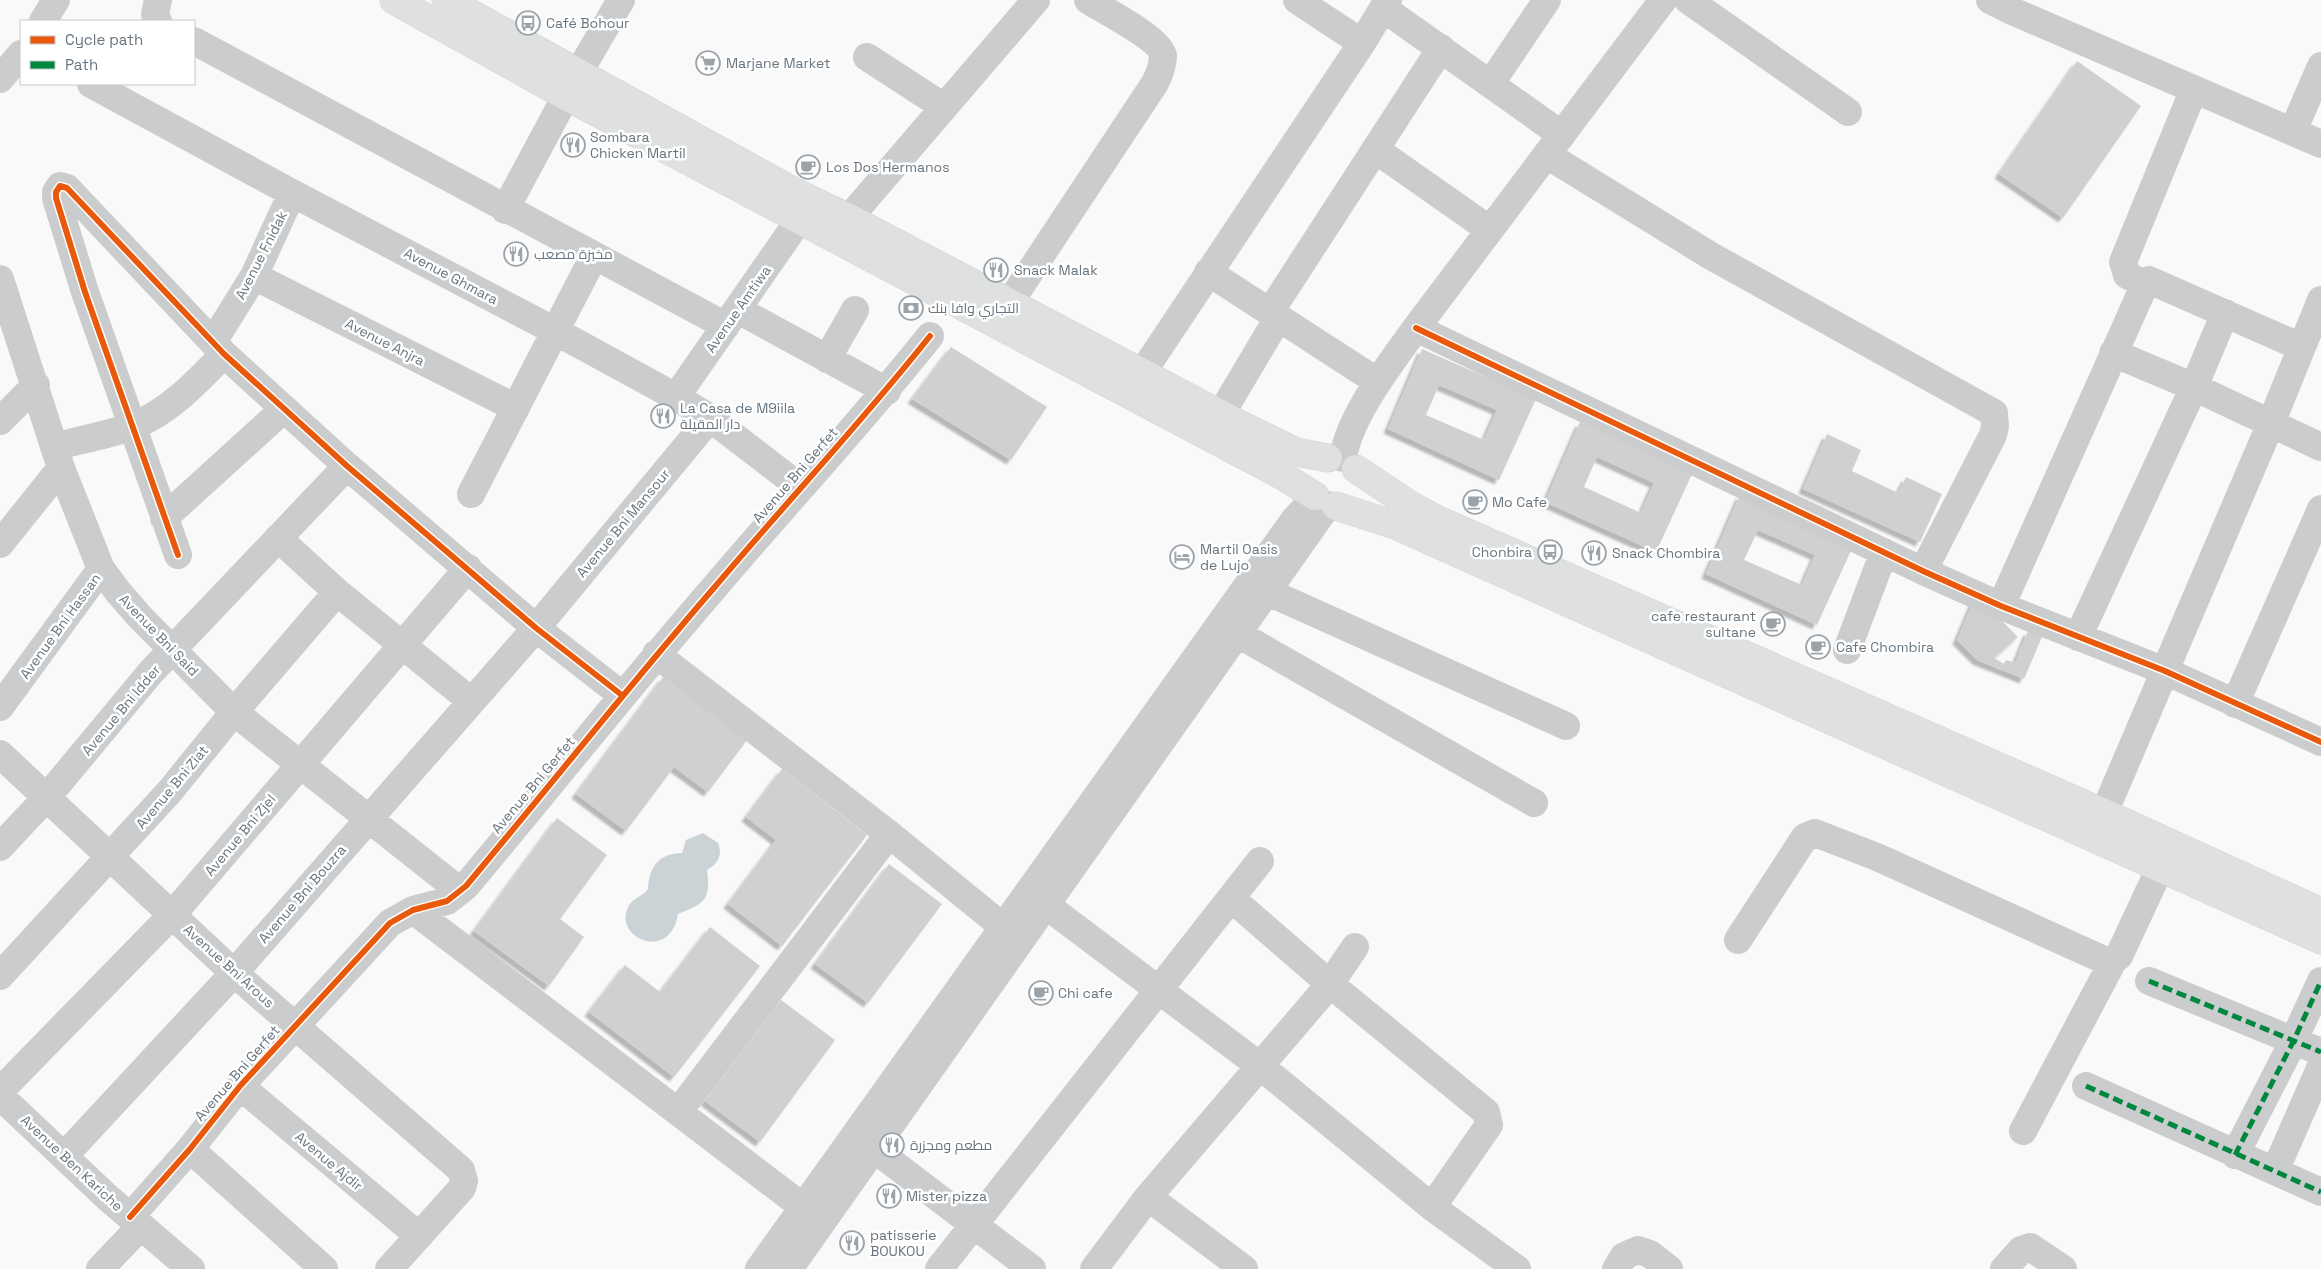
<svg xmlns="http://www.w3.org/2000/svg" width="2321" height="1269" font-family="'Space Grotesk',Cairo,sans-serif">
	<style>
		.water { fill: #ccd3d6 }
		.building { fill: #cfd0d1; fill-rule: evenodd; filter: url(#shadow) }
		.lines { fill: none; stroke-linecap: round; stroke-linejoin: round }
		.major-casing { stroke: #d4d5d6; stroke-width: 29 }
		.minor { stroke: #cacccd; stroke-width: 28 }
		.major { stroke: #dfe0e0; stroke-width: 28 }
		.quiet { stroke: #00873e; stroke-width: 5; stroke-dasharray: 10 5; stroke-linecap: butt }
		.cycleway-casing { stroke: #fff; stroke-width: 9 }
		.cycleway { stroke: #e8590c; stroke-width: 6 }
		.labels { text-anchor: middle; stroke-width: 5; stroke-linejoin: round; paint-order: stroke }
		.poi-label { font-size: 14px; fill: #68757f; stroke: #fff; text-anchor: start }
		.street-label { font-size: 14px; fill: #68757f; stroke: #fff }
	</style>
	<defs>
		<filter id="shadow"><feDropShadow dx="-4.5" dy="4.5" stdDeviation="1" flood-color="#0004"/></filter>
	</defs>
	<rect width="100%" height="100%" fill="#f9f9f9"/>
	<path class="water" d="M703,833L718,843C723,855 718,864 707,870C711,900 705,903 678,914C670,963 613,938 628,907C633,897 643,897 648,889C649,867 659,853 682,853L686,840Z"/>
	<path class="building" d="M2077,61L2141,106L2063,218L1999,174Z
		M951,347L1047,407L1011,460L912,399Z
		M1422,349L1536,399L1499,480L1388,429ZM1439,385L1497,410L1484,440L1426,415Z
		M1580,422L1693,472L1656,552L1545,502ZM1597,457L1654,483L1641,513L1584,487Z
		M1827,434L1861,450L1852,471L1898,493L1906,477L1942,494L1920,542L1803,489Z
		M1740,495L1854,544L1817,625L1706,574ZM1758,530L1815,555L1802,585L1744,560Z
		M1976,595L2018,637L1994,658L2004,664L2006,660L2015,663L2028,631L2042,637L2024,679L1977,660L1957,640Z
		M663,677L747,740L708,792L674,767L626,831L576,794Z
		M782,769L867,835L782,946L728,904L776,840L746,817Z
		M557,818L607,855L560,919L584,937L549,986L474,931Z
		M889,864L942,904L868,1003L815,964Z
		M710,927L760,966L674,1077L589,1012L625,965L660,992Z
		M781,1000L835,1040L760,1142L705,1101Z"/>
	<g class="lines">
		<g class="major-casing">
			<path id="major" d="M394,0L566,96L1283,476L1315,496
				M446,0L791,190L849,218L1239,424L1296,452L1328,458
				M1356,469L1410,505L1438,520L2104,813L2321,912
				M1336,506L1395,525L2321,940"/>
		</g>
		<path class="minor" d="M1297,0L1362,43
			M1688,0L1848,112
			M1990,0L2012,11L2321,144
			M1383,8L1562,135
			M43,21L56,0
			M158,21L155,14L158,0
			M194,41L726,326
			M867,57L944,107
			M579,72L621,0
			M0,79L21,54
			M1491,83L1547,0
			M91,84L292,193L555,331L676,397L710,418L800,487
			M2293,131L2321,66
			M1376,150L1490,230
			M1547,155L1711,256L1994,413L1995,426L1993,435L1923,571
			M505,210L566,96
			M849,218L1036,0
			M1208,272L1378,382
			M254,276L516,408
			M0,279L61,468L101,569L119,593L140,617L234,712L460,891
			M2145,284L2127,275L2123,262L2194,89
			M1010,302L1155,83C1159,75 1163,65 1163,56C1161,39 1103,10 1088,0
			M738,310L887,391
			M1270,312L1441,48
			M1416,328L1923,571L2001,606L2165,671L2321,742
			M213,342L254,276L292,193
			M2113,353L2194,387L2321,447
			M827,359L855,310
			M1142,373L1362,43L1388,0
			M676,397L799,220
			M1221,414L1278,318
			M0,421L36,385
			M54,447C80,440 108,435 133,426C169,412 198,381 224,354
			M1343,458C1349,416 1391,363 1416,328L1663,0
			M471,494L594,256
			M164,518L284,409
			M278,538L337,592L471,701
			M0,544L61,468
			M178,555L85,292L56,198V192L60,186L67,188L224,354L347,466L536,628L623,696
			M1266,591L1566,726
			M2001,606L2145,284L2149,280L2301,347
			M1238,634L1534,803
			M2078,637L2194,387L2225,313
			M1847,650L1884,552
			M656,654L889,834L1002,926
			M2235,704L2321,509
			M0,707L101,569
			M0,754L234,973L461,1170L464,1181L462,1188L389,1269
			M2104,813L2271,423L2321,300
			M0,847L47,797L151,672L347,466
			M1232,899L1330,984L1486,1112L1489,1125L1432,1207
			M1047,906L1260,1066L1432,1207L1517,1269
			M413,910L803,1207
			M1738,940L1805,837L1815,833L1877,857L2104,960L2113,961L2119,956L2160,868
			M0,976L170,791L234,712L337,592
			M2149,981L2321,1052
			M240,1086L419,1236
			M2086,1086L2321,1192
			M0,1091L172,915L468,568
			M0,1096L107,1197L191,1269
			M678,1112L889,834
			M2023,1131L2113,961
			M873,1148L1032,1269
			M190,1149L324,1269
			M2235,1155L2293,1042L2321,981
			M64,1156L234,973L536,628L710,418
			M2275,1171L2321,1066
			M1148,1197L1244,1269
			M130,1217L190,1149L240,1086L390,923L413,910L447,901L466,886C549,787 629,686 713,589C785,504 861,423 930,336
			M100,1269L141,1226
			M759,1269L1295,519L1315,498
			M789,1269L1328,505
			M939,1269L1260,861
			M1094,1269L1148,1197L1330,984L1355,947
			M1616,1269L1624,1256L1638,1250L1650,1254L1669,1269
			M2004,1269L2021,1250L2030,1247L2063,1269"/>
		<use href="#major" class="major"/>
		<path class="quiet" d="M2149,981L2321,1052
			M2086,1086L2321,1192
			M2235,1155L2293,1042L2321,981"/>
		<g class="cycleway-casing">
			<path id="cycleway" d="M1416,328L1923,571L2001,606L2165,671L2321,742
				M178,555L85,292L56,198V192L60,186L67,188L224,354L347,466L536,628L623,696
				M130,1217L190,1149L240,1086L390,923L413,910L447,901L466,886C549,787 629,686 713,589C785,504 861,423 930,336"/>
		</g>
		<use href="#cycleway" class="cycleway"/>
	</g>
	<defs>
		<g id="bus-ring" transform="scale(1.25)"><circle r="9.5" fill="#fff" stroke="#9ba3aa" stroke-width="1.5"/><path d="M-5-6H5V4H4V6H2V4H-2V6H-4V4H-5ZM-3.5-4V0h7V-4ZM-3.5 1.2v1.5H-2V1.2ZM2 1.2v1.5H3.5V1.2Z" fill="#9ba3aa"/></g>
		<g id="supermarket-ring" transform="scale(1.25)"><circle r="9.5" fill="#fff" stroke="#9ba3aa" stroke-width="1.5"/><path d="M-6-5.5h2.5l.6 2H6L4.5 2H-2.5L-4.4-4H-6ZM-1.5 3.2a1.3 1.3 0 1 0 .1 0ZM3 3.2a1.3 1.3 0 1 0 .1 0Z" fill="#9ba3aa"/></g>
		<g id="restaurant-ring" transform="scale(1.25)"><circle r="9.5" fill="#fff" stroke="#9ba3aa" stroke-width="1.5"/><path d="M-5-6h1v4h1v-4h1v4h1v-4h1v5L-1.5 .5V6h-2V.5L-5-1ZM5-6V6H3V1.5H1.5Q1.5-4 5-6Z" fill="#9ba3aa"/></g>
		<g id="cafe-ring" transform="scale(1.25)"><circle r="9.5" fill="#fff" stroke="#9ba3aa" stroke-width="1.5"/><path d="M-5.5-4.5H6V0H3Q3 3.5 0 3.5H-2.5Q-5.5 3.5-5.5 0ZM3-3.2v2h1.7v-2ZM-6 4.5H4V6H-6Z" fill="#9ba3aa"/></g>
		<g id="bank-ring" transform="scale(1.25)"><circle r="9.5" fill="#fff" stroke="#9ba3aa" stroke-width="1.5"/><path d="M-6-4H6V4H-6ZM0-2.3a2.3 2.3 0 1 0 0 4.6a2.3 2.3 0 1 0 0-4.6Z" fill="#9ba3aa"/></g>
		<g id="hotel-ring" transform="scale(1.25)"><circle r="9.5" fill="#fff" stroke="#9ba3aa" stroke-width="1.5"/><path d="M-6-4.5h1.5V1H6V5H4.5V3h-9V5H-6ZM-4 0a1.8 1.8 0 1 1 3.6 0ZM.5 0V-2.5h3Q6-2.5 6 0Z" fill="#9ba3aa"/></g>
	</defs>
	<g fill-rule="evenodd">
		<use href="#bus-ring" x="528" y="23"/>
		<use href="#supermarket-ring" x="708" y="63"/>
		<use href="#restaurant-ring" x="573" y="145"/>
		<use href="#cafe-ring" x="808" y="167"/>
		<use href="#restaurant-ring" x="516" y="254"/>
		<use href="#restaurant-ring" x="996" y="270"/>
		<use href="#bank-ring" x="911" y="308"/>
		<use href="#restaurant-ring" x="663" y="416"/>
		<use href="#cafe-ring" x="1475" y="502"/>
		<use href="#bus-ring" x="1550" y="552"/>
		<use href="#restaurant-ring" x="1594" y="553"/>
		<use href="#hotel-ring" x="1182" y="557"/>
		<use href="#cafe-ring" x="1773" y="624"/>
		<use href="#cafe-ring" x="1818" y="647"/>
		<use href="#cafe-ring" x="1041" y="993"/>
		<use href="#restaurant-ring" x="892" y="1145"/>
		<use href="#restaurant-ring" x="889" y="1196"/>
		<use href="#restaurant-ring" x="852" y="1243"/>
	</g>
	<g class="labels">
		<g class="poi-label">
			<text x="546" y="28">Café Bohour</text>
			<text x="726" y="68">Marjane Market</text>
			<text x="590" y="142">Sombara<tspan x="590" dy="16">Chicken Martil</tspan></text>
			<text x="826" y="172">Los Dos Hermanos</text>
			<text x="534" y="259">مخبزة مصعب</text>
			<text x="1014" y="275">Snack Malak</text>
			<text x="928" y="313">التجاري وافا بنك</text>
			<text x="680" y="413">La Casa de M9iila<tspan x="680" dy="16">دار المقيلة</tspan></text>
			<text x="1492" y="507">Mo Cafe</text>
			<text x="1200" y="554">Martil Oasis<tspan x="1200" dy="16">de Lujo</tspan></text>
			<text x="1532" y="557" text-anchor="end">Chonbira</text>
			<text x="1612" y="558">Snack Chombira</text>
			<text x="1756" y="621" text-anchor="end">cafe restaurant<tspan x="1756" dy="16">sultane</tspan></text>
			<text x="1836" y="652">Cafe Chombira</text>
			<text x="1058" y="998">Chi cafe</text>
			<text x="910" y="1150">مطعم ومجزرة</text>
			<text x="906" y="1201">Mister pizza</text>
			<text x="870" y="1240">patisserie<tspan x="870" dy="16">BOUKOU</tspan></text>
		</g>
		<g class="street-label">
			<text transform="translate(261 255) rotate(-63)" y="5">Avenue Fnidak</text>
			<text transform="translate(451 276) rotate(28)" y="5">Avenue Ghmara</text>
			<text transform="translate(738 309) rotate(-55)" y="5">Avenue Amtiwa</text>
			<text transform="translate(385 342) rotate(27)" y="5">Avenue Anjra</text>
			<text transform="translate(795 475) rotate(-49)" y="5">Avenue Bni Gerfet</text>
			<text transform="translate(623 523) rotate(-50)" y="5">Avenue Bni Mansour</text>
			<text transform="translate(60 626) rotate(-54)" y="5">Avenue Bni Hassan</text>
			<text transform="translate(159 635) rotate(46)" y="5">Avenue Bni Said</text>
			<text transform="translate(121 710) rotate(-50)" y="5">Avenue Bni Idder</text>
			<text transform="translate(533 785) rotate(-50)" y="5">Avenue Bni Gerfet</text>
			<text transform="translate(172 787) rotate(-50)" y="5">Avenue Bni Ziat</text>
			<text transform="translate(240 835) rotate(-50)" y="5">Avenue Bni Zjel</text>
			<text transform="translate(302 894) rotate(-49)" y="5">Avenue Bni Bouzra</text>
			<text transform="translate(229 966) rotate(42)" y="5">Avenue Bni Arous</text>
			<text transform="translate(237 1073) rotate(-49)" y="5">Avenue Bni Gerfet</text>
			<text transform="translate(329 1161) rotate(40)" y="5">Avenue Ajdir</text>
			<text transform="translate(72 1163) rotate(43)" y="5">Avenue Ben Kariche</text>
		</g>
	</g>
	<rect x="20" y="20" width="175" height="65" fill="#ffffff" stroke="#c3c8cc"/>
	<rect x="30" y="36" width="25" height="8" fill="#e8590c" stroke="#c3c8cc"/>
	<text x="65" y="45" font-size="15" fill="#68757f">Cycle path</text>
	<rect x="30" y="61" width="25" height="8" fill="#00873e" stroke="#c3c8cc"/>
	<text x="65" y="70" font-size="15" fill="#68757f">Path</text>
</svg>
